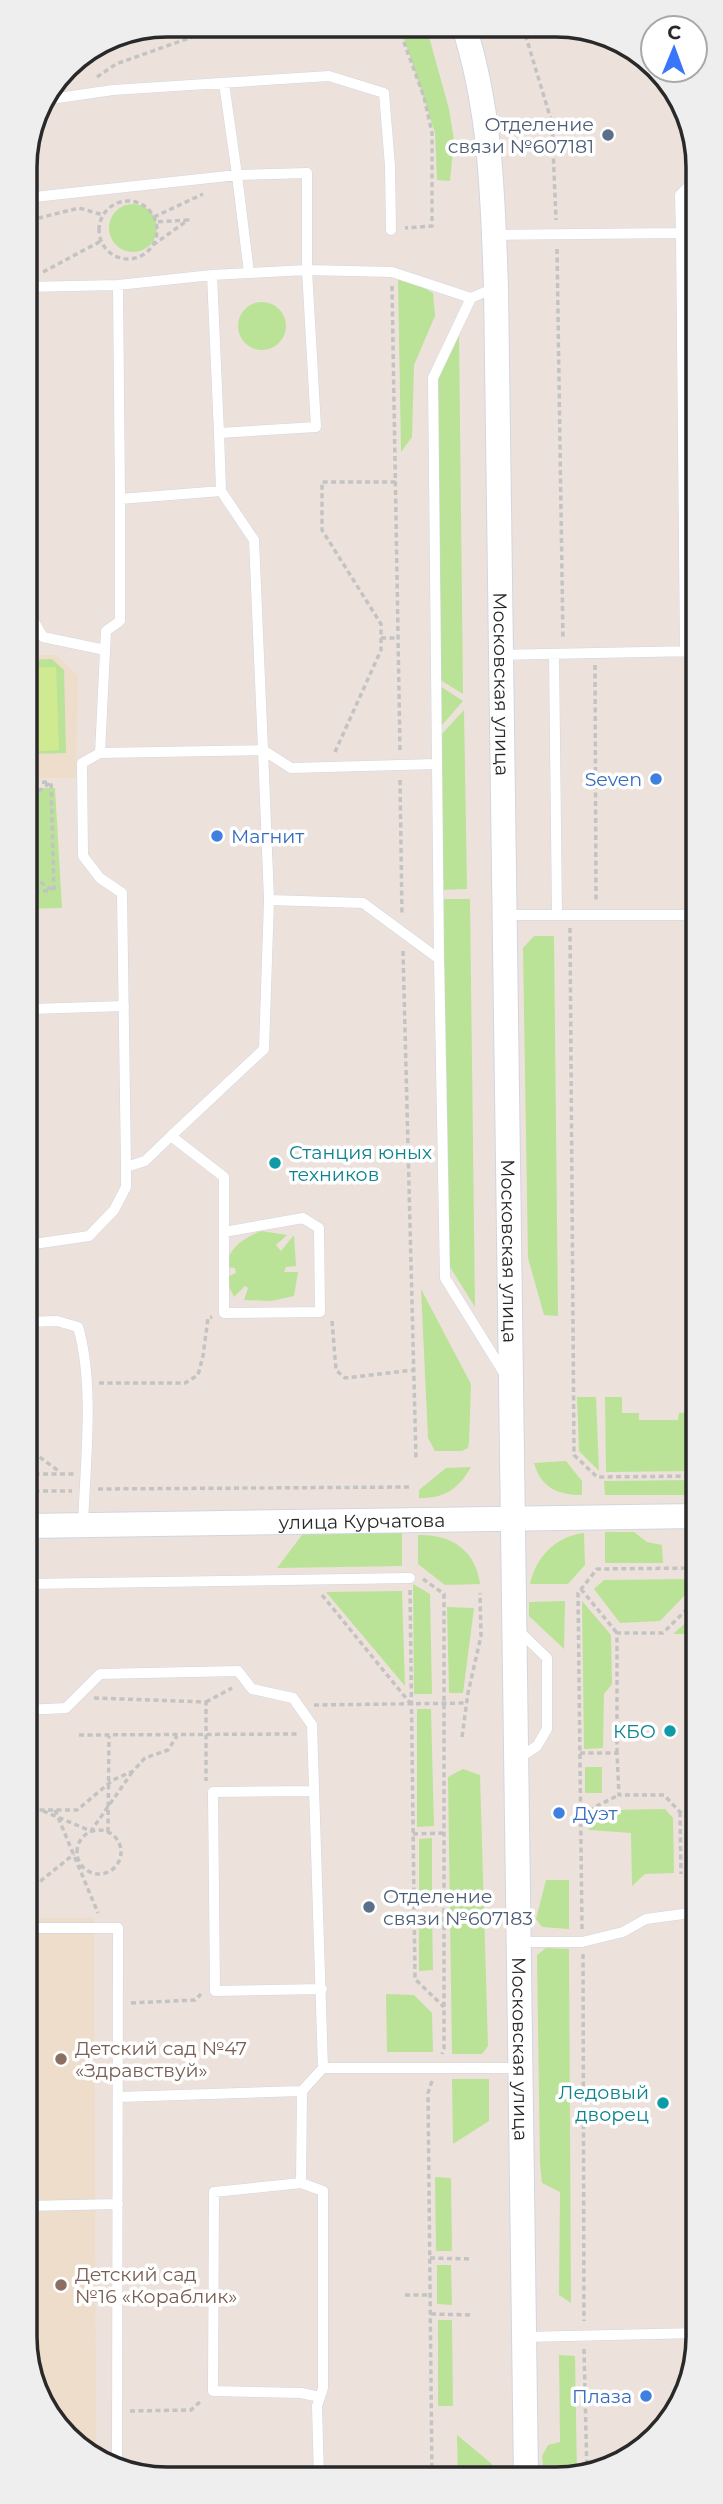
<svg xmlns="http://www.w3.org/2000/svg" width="723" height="2504" font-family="Montserrat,sans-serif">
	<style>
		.education { fill: #edddca }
		.green { fill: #bae397 }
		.pitch { fill: #d0ea92 }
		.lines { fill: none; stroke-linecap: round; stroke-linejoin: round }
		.service-casing { stroke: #d0d6e2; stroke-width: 11 }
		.tertiary-casing { stroke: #d0d6e2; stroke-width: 26 }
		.path { stroke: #c3c3c3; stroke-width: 3.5; stroke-dasharray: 5 3.5; stroke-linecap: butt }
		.service { stroke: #fff; stroke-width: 10 }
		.tertiary { stroke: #fff; stroke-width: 24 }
		.service-dot { fill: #5c6f8a; stroke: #fff; stroke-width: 2.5 }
		.shop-dot { fill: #3f7fe0; stroke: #fff; stroke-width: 2.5 }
		.culture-dot { fill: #0f9aa8; stroke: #fff; stroke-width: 2.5 }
		.education-dot { fill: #8d6e63; stroke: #fff; stroke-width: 2.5 }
		.labels { text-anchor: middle; stroke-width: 7; stroke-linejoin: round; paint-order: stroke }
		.service-label { font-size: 19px; fill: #4e5e75; stroke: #fff; text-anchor: end }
		.street-label { font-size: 19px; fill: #292929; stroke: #fff }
		.shop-label { font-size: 19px; fill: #366cbe; stroke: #fff; text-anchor: end }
		.culture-label { font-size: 19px; fill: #0d838f; stroke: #fff; text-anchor: end }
		.education-label { font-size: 19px; fill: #785e54; stroke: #fff; text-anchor: start }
		.rim { fill: none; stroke: #292929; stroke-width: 3.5 }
	</style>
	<rect width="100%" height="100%" fill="#ece2db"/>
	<path class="education" d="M25,655H56L78,676L76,778H25Z
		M27,1918H94L96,2454L66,2438L27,2365Z"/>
	<path class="green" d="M400,26H426L449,109L454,140L450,181L437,180L435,133Z
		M109 228a24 24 0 1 1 48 0a24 24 0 1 1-48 0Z
		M398,278L417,284L433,293L435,316L414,365L412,437L401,452Z
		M238 326a24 24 0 1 1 48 0a24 24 0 1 1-48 0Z
		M459,331L463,694L437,678L434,379Z
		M52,659L64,670L66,753L25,754V660Z
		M437,684L463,701L437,731Z
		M464,710L467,889L441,890L439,737Z
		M25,788H55L62,908L26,909Z
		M443,899H470L475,1307L450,1267Z
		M534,936H554L558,1316L544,1315L528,1258L523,948Z
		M261,1231L287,1235L276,1245L281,1251L294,1235L296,1266L286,1267L284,1272H298L294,1296L271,1301L244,1300L248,1288L245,1286L234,1297L225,1278L236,1273L235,1268L226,1267C230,1246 243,1239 261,1231Z
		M421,1289L471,1384L469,1442L468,1448L462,1451H435L428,1438Z
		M695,1396H697V1471L606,1472L605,1397H622V1413H639V1420H678L679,1413L695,1412Z
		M577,1397H596L599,1471L579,1451Z
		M566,1461L582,1481V1495C558,1495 541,1488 534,1463Z
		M471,1467C459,1489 443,1499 419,1498V1490L446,1468Z
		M697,1480V1495H605L604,1481Z
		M402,1529V1566L277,1568L305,1531Z
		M605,1532H634L647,1542L662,1545L663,1563H605Z
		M584,1533L585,1565L568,1584H530C536,1557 556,1536 584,1533Z
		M418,1535C451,1534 476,1550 480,1584L445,1585L418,1564Z
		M689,1579V1591L660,1621L620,1623L594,1589L604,1580Z
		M413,1584L430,1594L432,1694H414Z
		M402,1591L405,1686L326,1592Z
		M565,1601L564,1649L529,1616V1602Z
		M582,1601L611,1635L612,1684L604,1694L603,1748L584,1749Z
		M447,1607L474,1608L463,1693H449Z
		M697,1613V1634H673Z
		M417,1709H431L434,1826L417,1827Z
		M585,1767H602V1793H585Z
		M463,1769L480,1775L488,2046L482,2054H452L448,1777Z
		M665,1809L673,1818L674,1873L645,1874L632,1886L631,1833L589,1830L588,1821L611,1810Z
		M695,1825L698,1826V1872H687L685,1835Z
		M432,1838V1896L419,1897V1839Z
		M546,1880H569V1929L542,1927L536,1919Z
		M419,1912H432L433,1970L419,1971Z
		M546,1948L569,1949L571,2303L559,2295L560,2192L542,2183L540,2164L537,1955Z
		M386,1994L414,1995L432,2013L433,2052H387Z
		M452,2079H489V2121L453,2144Z
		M435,2177L451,2178L452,2251H436Z
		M437,2265H451L452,2305L437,2304Z
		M438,2320H452L453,2406H438Z
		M559,2355L575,2356L577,2477H544L542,2456L548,2445L560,2442Z
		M457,2435L492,2464L493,2477H458Z"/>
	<path class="pitch" d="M56,667L59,750L25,752V668Z"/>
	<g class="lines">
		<g class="service-casing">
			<path id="service" d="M44,100L113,90L329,76L384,93L390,166L391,230
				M307,173V270L249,273L237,175Z
				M25,198L237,175L224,83
				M681,233L680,195L696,179
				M495,235L681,233L685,652
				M249,273L212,275L219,433L316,427L307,270L392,272L471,298
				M118,285L120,499L221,491L219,433
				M25,287L118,285L212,275
				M494,288L471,298L433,378L439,959L445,1278L504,1373
				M682,348L696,359
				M120,499V621L106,631L100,753L263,750L254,540L221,491
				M684,550H696
				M25,606L43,637L105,650
				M554,654L557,915
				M501,655L696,651
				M263,750L269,900L363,903L439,959
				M263,750L291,768L436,764
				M100,753L82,763L83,856L100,878L122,893L126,1167L145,1161L171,1136
				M504,915H697
				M691,915L695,1025H697
				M695,1025L697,1331
				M224,1232L303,1218L319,1228L320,1312L224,1313V1177L171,1136L264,1049L269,900
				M34,1244L31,1009L124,1006
				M26,1322L57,1321L78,1327C95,1384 85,1465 83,1525
				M33,1322L34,1244L89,1236L114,1210L126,1187V1167
				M26,1584L410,1578
				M518,1630L547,1658V1729L537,1746L519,1758
				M26,1710L66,1708L100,1674L238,1671L252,1689L293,1698L312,1725L323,2068
				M314,1791L213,1792L215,1991L322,1989
				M27,1928H118L117,2465
				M518,1942H582L623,1932L646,1919L698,1912
				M302,2091L301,2183L323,2191V2388L317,2406L319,2477
				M118,2097L302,2091L323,2068H520
				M301,2183L214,2192L213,2391L301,2393L320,2397
				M27,2206L118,2204
				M524,2337L698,2333"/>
		</g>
		<g class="tertiary-casing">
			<g id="tertiary">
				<path id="s1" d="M464,27C491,110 493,201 496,288L526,2477"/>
				<path id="s2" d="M26,1526L697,1516"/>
			</g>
		</g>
		<path class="path" d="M398,26L424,97L432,133V226L405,228
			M523,27L552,123L556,220
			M97,77L116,64L226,25
			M99 230a29 29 0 1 1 58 0a29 29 0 1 1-58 0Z
			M154,217L203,194
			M25,229L39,218L79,208L103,215
			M153,245L188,220L156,222
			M557,249L563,640
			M43,272L101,241
			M392,286L400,751
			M381,638H399
			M595,665L596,902
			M335,752L381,650V624L322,530V482H397
			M400,780L402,915
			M25,783L49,782
			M25,802L51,782
			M26,873L54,891L51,782
			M26,891H51
			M570,928L574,1455L597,1477L697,1476
			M403,951L416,1459
			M332,1321L336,1370L345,1378L414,1370
			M99,1383H185L198,1375L203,1356L208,1318L212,1317
			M26,1447L60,1472
			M26,1474H74
			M98,1489L411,1487
			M26,1491H72
			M423,1579L444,1594V2048L442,2054
			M581,1589L617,1633
			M410,1590L415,1979L444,2007
			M322,1595L410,1703
			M94,1698L206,1702V1781
			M206,1702L232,1688
			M314,1705L467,1703
			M79,1735L298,1734
			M462,1737L468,1693L481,1636L480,1593
			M580,1753H617L619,1795H664L680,1812L698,1817
			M617,1753V1633H663L693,1603L697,1593
			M27,1792L33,1810H77L113,1780L133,1771L145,1758L168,1750L177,1736
			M55,1810L98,1913
			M43,1811L91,1831L133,1771
			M680,1812L681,1874
			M581,1814L619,1795
			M77 1852a22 22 0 1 1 44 0a22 22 0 1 1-44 0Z
			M108,1832L109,1736
			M413,1834L443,1833
			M27,1892L74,1854
			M414,1904H443
			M582,1929L578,1593L597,1569L697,1568
			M583,1954L584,2321
			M131,2003L195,2000L201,1994
			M432,2081L428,2093L432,2477
			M430,2258L472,2259
			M405,2295H430
			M431,2314L472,2315
			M584,2349L587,2475
			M130,2411L191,2410L202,2400"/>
		<use href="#service" class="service"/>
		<use href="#tertiary" class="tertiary"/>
	</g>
	<g class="service-dot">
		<circle cx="608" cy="135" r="7"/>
		<circle cx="369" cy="1907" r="7"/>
	</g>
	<g class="shop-dot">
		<circle cx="656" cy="779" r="7"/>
		<circle cx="217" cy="836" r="7"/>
		<circle cx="559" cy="1813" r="7"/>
		<circle cx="646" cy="2396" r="7"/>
	</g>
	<g class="culture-dot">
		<circle cx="275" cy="1163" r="7"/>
		<circle cx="670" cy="1731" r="7"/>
		<circle cx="663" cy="2103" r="7"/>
	</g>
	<g class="education-dot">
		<circle cx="61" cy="2059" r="7"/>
		<circle cx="61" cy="2285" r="7"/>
	</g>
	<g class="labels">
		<g class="service-label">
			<text x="594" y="131">Отделение<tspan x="594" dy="22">связи №607181</tspan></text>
			<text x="383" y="1903" text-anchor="start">Отделение<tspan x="383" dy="22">связи №607183</tspan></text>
		</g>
		<g class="street-label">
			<text dy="7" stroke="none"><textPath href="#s1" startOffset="660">Московская улица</textPath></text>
			<text dy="7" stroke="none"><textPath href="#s1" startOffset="1227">Московская улица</textPath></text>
			<text dy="7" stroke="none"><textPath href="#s2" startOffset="336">улица Курчатова</textPath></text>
			<text dy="7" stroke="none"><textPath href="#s1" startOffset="2025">Московская улица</textPath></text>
		</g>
		<g class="shop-label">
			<text x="642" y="786">Seven</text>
			<text x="231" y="843" text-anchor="start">Магнит</text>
			<text x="573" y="1820" text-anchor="start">Дуэт</text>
			<text x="632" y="2403">Плаза</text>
		</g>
		<g class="culture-label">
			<text x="289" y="1159" text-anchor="start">Станция юных<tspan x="289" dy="22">техников</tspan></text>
			<text x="656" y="1738">КБО</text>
			<text x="649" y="2099">Ледовый<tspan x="649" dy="22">дворец</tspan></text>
		</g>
		<g class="education-label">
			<text x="75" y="2055">Детский сад №47<tspan x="75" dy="22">«Здравствуй»</tspan></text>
			<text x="75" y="2281">Детский сад<tspan x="75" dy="22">№16 «Кораблик»</tspan></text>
		</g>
	</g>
	<path d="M0 0H723V2504H0ZM167 37H556A130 130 0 0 1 686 167V2337A130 130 0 0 1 556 2467H167A130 130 0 0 1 37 2337V167A130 130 0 0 1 167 37Z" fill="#eee" fill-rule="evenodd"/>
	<path class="rim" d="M167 37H556A130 130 0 0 1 686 167V2337A130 130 0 0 1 556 2467H167A130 130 0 0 1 37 2337V167A130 130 0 0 1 167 37Z"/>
	<g transform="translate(674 49) rotate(1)"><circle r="33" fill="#ffffff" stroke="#a9a9a9" stroke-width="2"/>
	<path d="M0-5L12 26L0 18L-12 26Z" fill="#3a76fa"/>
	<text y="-10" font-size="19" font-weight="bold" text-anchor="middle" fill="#292929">С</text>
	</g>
</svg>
